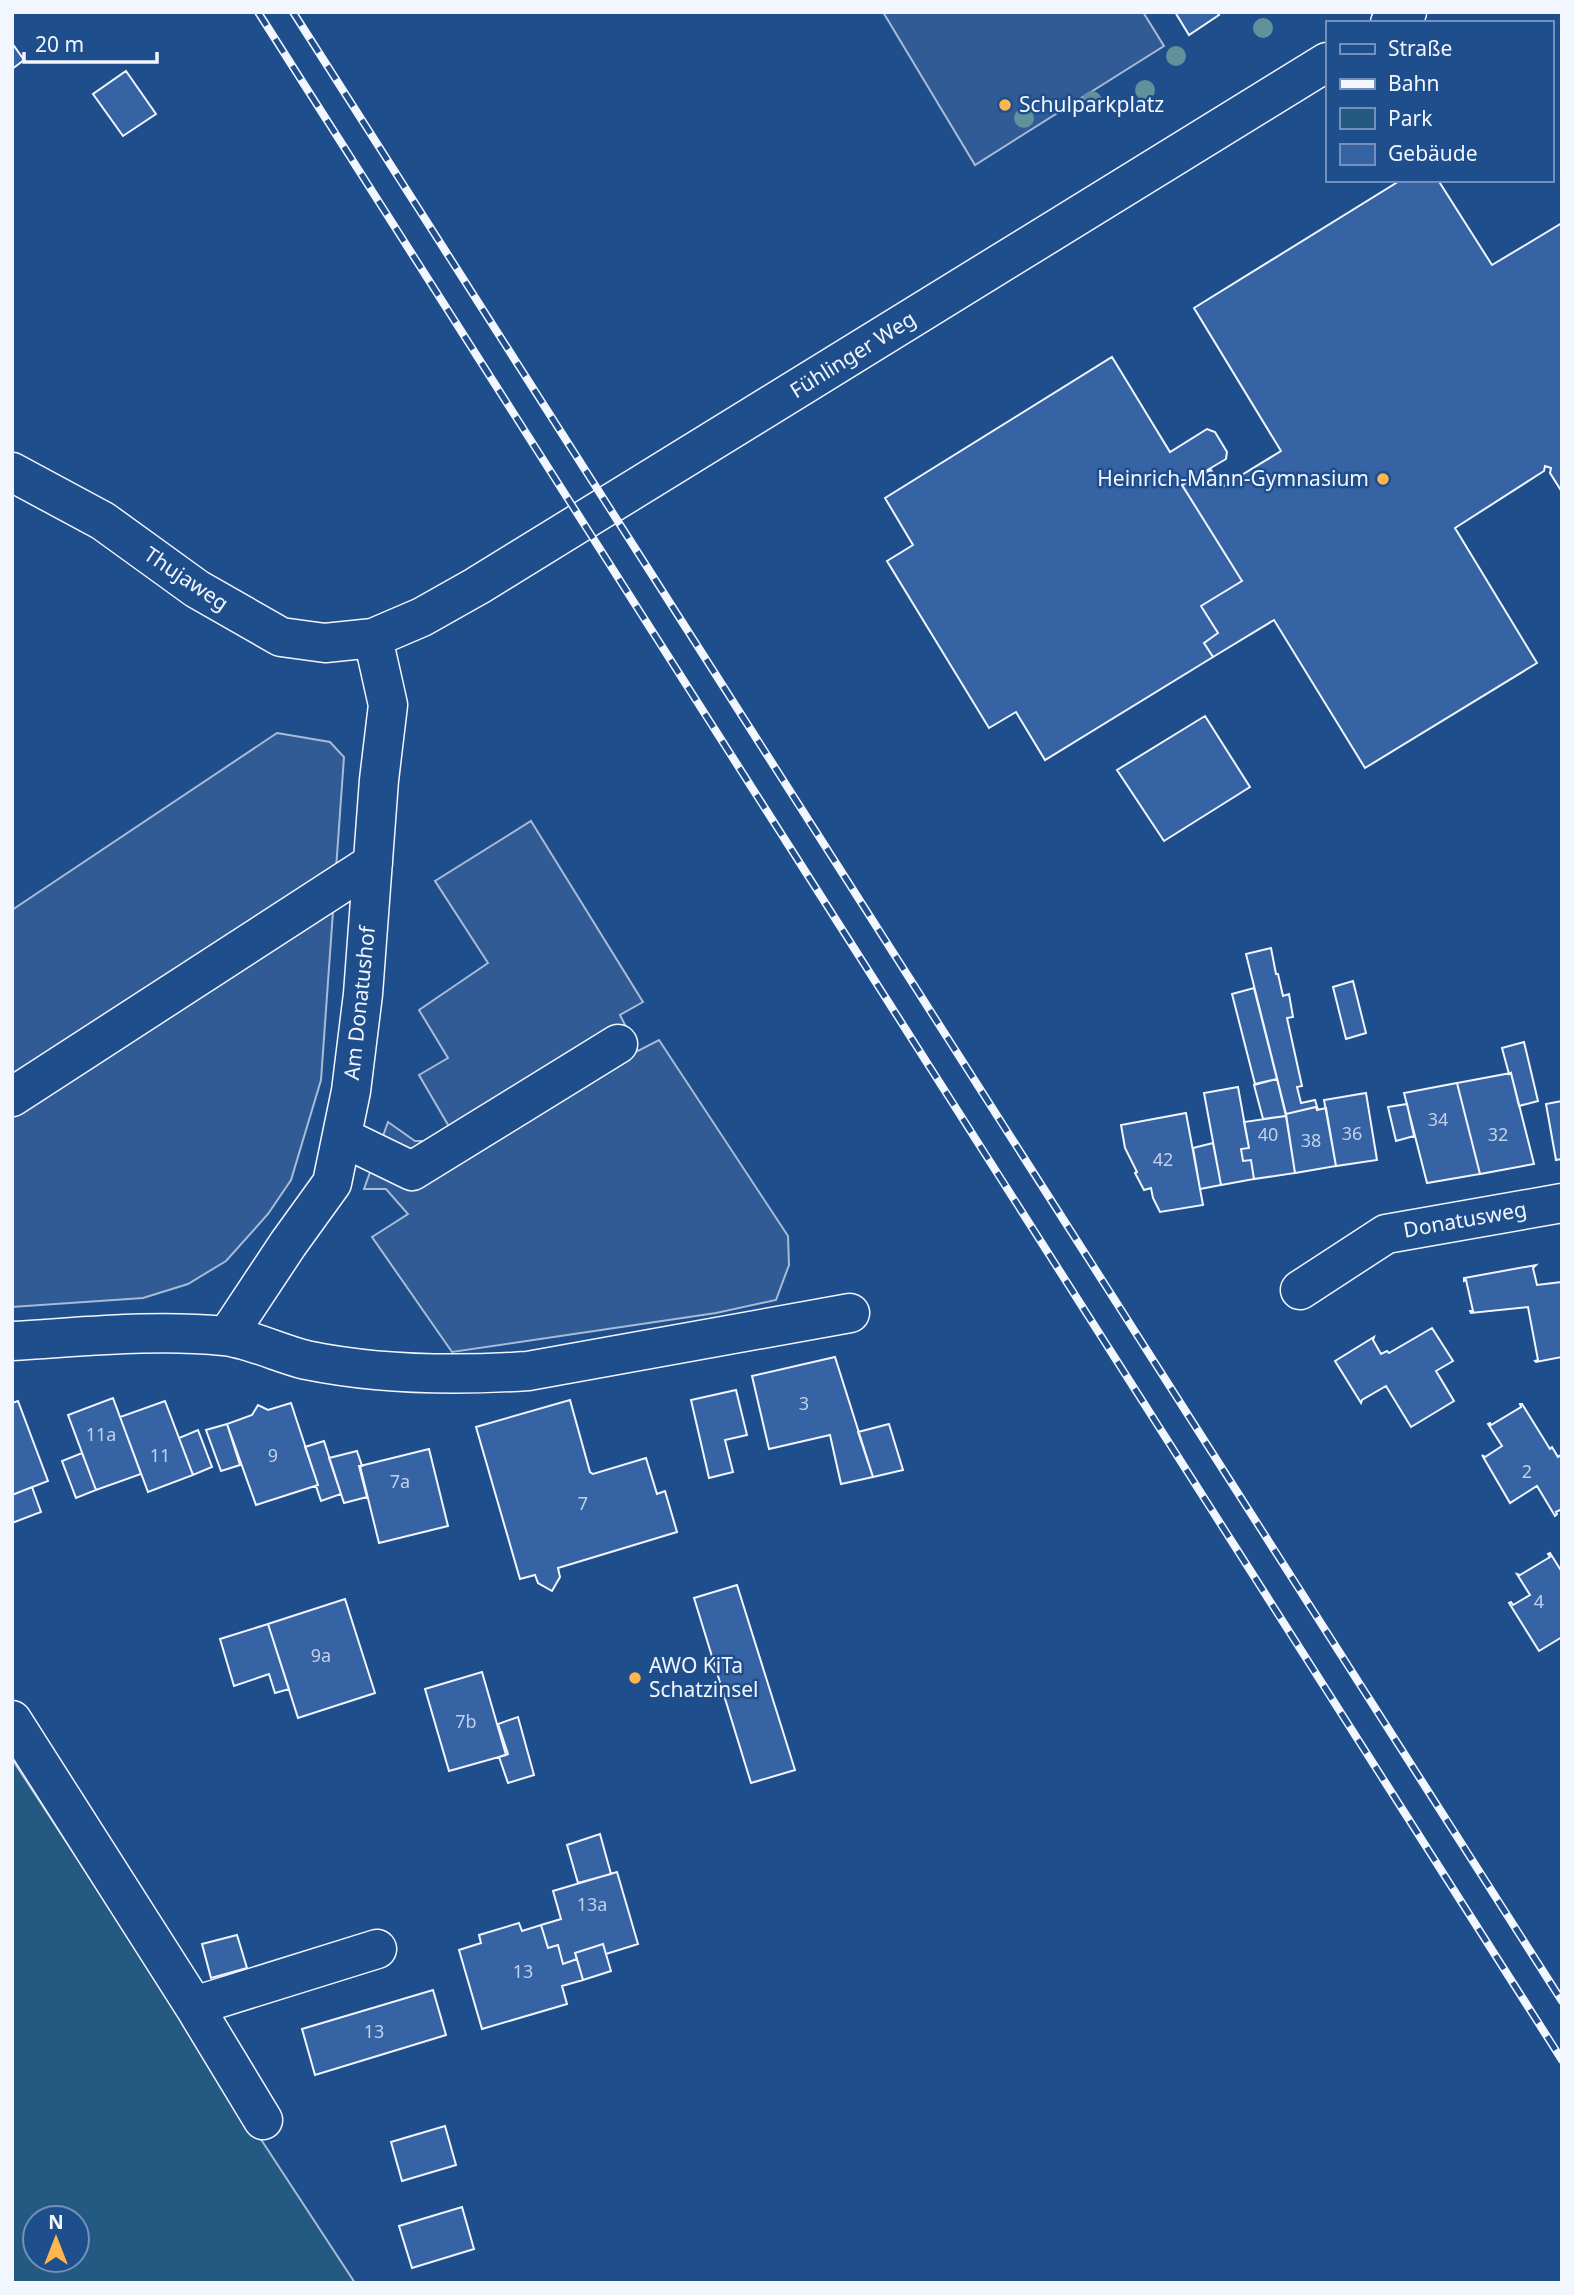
<svg xmlns="http://www.w3.org/2000/svg" width="1574" height="2295" font-family="'Noto Sans',sans-serif">
	<style>
		.green { fill: #245a82; stroke: #a8bbd7; stroke-width: 2; fill-rule: evenodd }
		.parking { fill: #305b95; stroke: #a8bbd7; stroke-width: 2 }
		.building { fill: #3563a3; stroke: #f2f6ff; stroke-width: 2 }
		.lines { fill: none; stroke-linecap: round; stroke-linejoin: round }
		.minor-casing { stroke: #f2f6ff; stroke-width: 41 }
		.minor { stroke: #1f4e8c; stroke-width: 38 }
		.rail-casing { stroke: #f2f6ff; stroke-width: 8 }
		.rail { stroke: #1f4e8c; stroke-width: 5; stroke-dasharray: 16; stroke-linecap: butt }
		.tree { fill: #61919a }
		.poi-dot { fill: #ffb74d; stroke: #1f4e8c; stroke-width: 2.5 }
		.labels { text-anchor: middle; stroke-width: 5; stroke-linejoin: round; paint-order: stroke }
		.number-label { font-size: 18px; fill: #c3d1e8 }
		.poi-label { font-size: 21px; fill: #f2f6ff; stroke: #1f4e8c; text-anchor: start }
		.street-label { font-size: 21px; fill: #f2f6ff; stroke: #1f4e8c }
	</style>
	<rect width="100%" height="100%" fill="#1f4e8c"/>
	<path class="green" d="M12,1759L355,2283H12ZM35,2218H77V2260H35Z"/>
	<path class="parking" d="M883,12H1143L1164,46L975,165Z
		M277,733L330,742L344,757L321,1080L291,1180L268,1214L226,1261L188,1284L143,1298L12,1307V910Z
		M531,821L643,1002L620,1015L638,1051L659,1040L788,1236L789,1265L776,1300L716,1313L452,1352L372,1237L408,1214L386,1189H364L388,1122L415,1141H435L451,1130L419,1075L448,1058L419,1010L488,963L435,881Z"/>
	<path class="building" d="M1175,12H1217L1219,15L1189,35Z
		M12,43L24,60L12,69Z
		M126,71L156,114L123,136L93,94Z
		M1401,180H1438L1492,265L1562,223V492L1550,473L1551,468L1545,466L1544,471L1455,528L1537,663L1365,768L1274,620L1213,657L1204,643L1218,633L1201,606L1242,581L1182,485L1211,470L1222,487L1281,451L1194,308Z
		M1112,357L1170,452L1207,429L1215,432L1227,452L1226,459L1182,485L1242,581L1201,606L1218,633L1204,643L1213,657L1045,760L1016,712L989,728L887,561L913,545L885,498Z
		M1205,716L1250,787L1164,841L1117,770Z
		M1271,948L1276,974H1278L1283,996L1289,994L1293,1017L1287,1018L1302,1086L1297,1087L1301,1103L1315,1100L1318,1110L1316,1107L1286,1114L1246,954Z
		M1353,981L1366,1033L1346,1039L1333,987Z
		M1254,988L1277,1079L1255,1084L1232,994Z
		M1524,1042L1538,1101L1519,1106L1511,1073L1509,1074L1502,1048Z
		M1511,1073L1534,1164L1480,1174L1457,1083Z
		M1277,1079L1286,1116L1263,1119L1254,1085Z
		M1457,1083L1480,1174L1427,1183L1404,1093Z
		M1238,1087L1249,1148L1241,1149L1243,1161L1251,1160L1254,1179L1221,1185L1204,1093Z
		M1366,1093L1377,1160L1336,1166L1324,1100Z
		M1562,1101V1159L1556,1160L1546,1104Z
		M1407,1104L1414,1136L1396,1141L1388,1107Z
		M1316,1107L1317,1110L1326,1108L1336,1166L1295,1173L1286,1114Z
		M1186,1113L1203,1205L1160,1212L1153,1198L1151,1188L1144,1190L1135,1173L1137,1172L1125,1148L1121,1125Z
		M1286,1116L1295,1173L1254,1179L1251,1160L1243,1161L1241,1149L1249,1148L1244,1122Z
		M1213,1143L1221,1185L1200,1189L1193,1148Z
		M1536,1265L1533,1268L1537,1285L1562,1282V1357L1536,1362L1535,1361L1538,1360L1528,1307L1471,1313L1470,1311H1473L1466,1280L1464,1281V1278Z
		M1432,1328L1453,1361L1436,1371L1454,1401L1411,1427L1386,1386L1362,1400L1361,1403L1335,1361L1374,1337L1373,1340L1381,1354L1387,1351L1389,1353Z
		M835,1357L873,1477L841,1484L830,1435L769,1449L752,1376Z
		M736,1390L747,1435L725,1440L733,1472L709,1478L691,1400Z
		M113,1398L141,1474L96,1490L68,1415Z
		M570,1400L590,1472L593,1474L646,1458L657,1494L665,1491L677,1532L558,1568L560,1577L552,1591L538,1583L535,1575L520,1579L476,1427Z
		M18,1401L48,1481L12,1495V1403Z
		M165,1401L193,1475L148,1492L120,1417Z
		M291,1403L318,1485L256,1505L227,1424L252,1415L258,1405L268,1410Z
		M1520,1404H1522L1550,1449L1552,1447L1558,1457L1562,1454V1509L1556,1512L1557,1514L1555,1516L1537,1486L1510,1503L1482,1455L1485,1457L1502,1446L1488,1424L1490,1423L1491,1425L1521,1407Z
		M227,1424L240,1465L221,1471L206,1430Z
		M889,1424L903,1470L873,1477L858,1432Z
		M198,1430L212,1467L193,1475L179,1438Z
		M324,1441L341,1494L321,1501L316,1486L318,1485L305,1447Z
		M429,1449L448,1526L379,1543L360,1466Z
		M357,1451L362,1466H359L367,1497L344,1503L329,1458Z
		M82,1453L96,1490L76,1498L62,1461Z
		M32,1487L41,1512L12,1523V1495Z
		M1550,1553L1562,1572V1637L1539,1651L1509,1603L1511,1602L1513,1605L1530,1595L1517,1574L1520,1575L1550,1557L1548,1554Z
		M737,1585L795,1770L751,1783L694,1598Z
		M345,1599L375,1693L298,1718L268,1624Z
		M268,1624L289,1689L275,1693L269,1674L234,1686L220,1639Z
		M482,1672L506,1755L449,1771L425,1689Z
		M518,1717L534,1775L508,1783L499,1757L508,1754L498,1724Z
		M600,1834L611,1874L578,1883L567,1845Z
		M617,1872L638,1944L606,1954L603,1944L575,1953L577,1959L563,1964L558,1945L548,1948L541,1925L561,1919L553,1891Z
		M519,1923L522,1931L541,1925L548,1948L558,1945L563,1964L577,1959L583,1980L562,1986L567,2004L482,2029L459,1950L481,1943L479,1935Z
		M237,1935L247,1968L211,1978L202,1944Z
		M603,1944L611,1971L583,1980L575,1953Z
		M433,1990L446,2035L315,2075L302,2029Z
		M445,2126L456,2165L402,2181L391,2142Z
		M462,2207L474,2249L412,2268L399,2226Z"/>
	<g class="lines">
		<g class="minor-casing">
			<path id="minor" d="M1390,23L1407,12
				M12,472L103,521L197,589L281,637L325,643L373,638L422,617L477,586L1327,62
				M12,1097L373,863
				M342,1137L412,1171L618,1044
				M1300,1290L1386,1234L1562,1203
				M227,1336L288,1244L332,1183L351,1091L363,994L379,780L388,705L373,638
				M12,1341C83,1337 154,1329 224,1336C248,1338 281,1354 306,1360C379,1375 454,1376 528,1371L850,1313
				M12,1720L194,2006L263,2120
				M194,2006L377,1949"/>
		</g>
		<use href="#minor" class="minor"/>
		<g class="rail-casing">
			<path id="rail" d="M258,12L1562,2060
				M293,12L1562,2001"/>
		</g>
		<use href="#rail" class="rail"/>
	</g>
	<g class="tree">
		<circle cx="1263" cy="28" r="10"/>
		<circle cx="1176" cy="56" r="10"/>
		<circle cx="1145" cy="90" r="10"/>
		<circle cx="1092" cy="101" r="10"/>
		<circle cx="1024" cy="118" r="10"/>
	</g>
	<g class="poi-dot">
		<circle cx="1005" cy="105" r="7"/>
		<circle cx="1383" cy="479" r="7"/>
		<circle cx="635" cy="1678" r="7"/>
	</g>
	<g class="labels">
		<g class="number-label">
			<text x="1438" y="1126">34</text>
			<text x="1352" y="1140">36</text>
			<text x="1268" y="1141">40</text>
			<text x="1498" y="1141">32</text>
			<text x="1311" y="1147">38</text>
			<text x="1163" y="1166">42</text>
			<text x="804" y="1410">3</text>
			<text x="101" y="1441">11a</text>
			<text x="160" y="1462">11</text>
			<text x="273" y="1462">9</text>
			<text x="1527" y="1478">2</text>
			<text x="400" y="1488">7a</text>
			<text x="583" y="1510">7</text>
			<text x="1539" y="1608">4</text>
			<text x="321" y="1662">9a</text>
			<text x="466" y="1728">7b</text>
			<text x="592" y="1911">13a</text>
			<text x="523" y="1978">13</text>
			<text x="374" y="2038">13</text>
		</g>
		<g class="poi-label">
			<text x="1019" y="112">Schulparkplatz</text>
			<text x="1369" y="486" text-anchor="end">Heinrich-Mann-Gymnasium</text>
			<text x="649" y="1673">AWO KiTa<tspan x="649" dy="24">Schatzinsel</tspan></text>
		</g>
		<g class="street-label">
			<text transform="translate(853 355) rotate(-32)" y="7">Fühlinger Weg</text>
			<text transform="translate(186 579) rotate(34)" y="7">Thujaweg</text>
			<text transform="translate(360 1003) rotate(-84)" y="7">Am Donatushof</text>
			<text transform="translate(1465 1220) rotate(-10)" y="7">Donatusweg</text>
		</g>
	</g>
	<rect width="1574" height="2295" fill="none" stroke="#f2f6ff" stroke-width="28"/>
	<rect x="1326" y="21" width="228" height="161" fill="#1f4e8c" stroke="#7391ba" stroke-width="2"/>
	<rect x="1340" y="44" width="35" height="10" fill="#1f4e8c" stroke="#7391ba" stroke-width="2"/>
	<text x="1388" y="56" font-size="21" fill="#f2f6ff">Straße</text>
	<rect x="1340" y="79" width="35" height="10" fill="#f2f6ff" stroke="#7391ba" stroke-width="2"/>
	<text x="1388" y="91" font-size="21" fill="#f2f6ff">Bahn</text>
	<rect x="1340" y="108" width="35" height="21" fill="#245a82" stroke="#7391ba" stroke-width="2"/>
	<text x="1388" y="126" font-size="21" fill="#f2f6ff">Park</text>
	<rect x="1340" y="144" width="35" height="21" fill="#3563a3" stroke="#7391ba" stroke-width="2"/>
	<text x="1388" y="161" font-size="21" fill="#f2f6ff">Gebäude</text>
	<g transform="translate(56 2239)"><circle r="33" fill="#1f4e8c" stroke="#7391ba" stroke-width="2"/>
	<path d="M0-5L12 26L0 18L-12 26Z" fill="#ffb74d"/>
	<text y="-10" font-size="19" font-weight="bold" text-anchor="middle" fill="#f2f6ff">N</text>
	</g>
	<path d="M24 52v10h133v-10" fill="none" stroke="#f2f6ff" stroke-width="3.5"/>
	<text x="35" y="52" font-size="21" fill="#f2f6ff" stroke="#1f4e8c" stroke-width="5" paint-order="stroke">20 m</text>
</svg>
